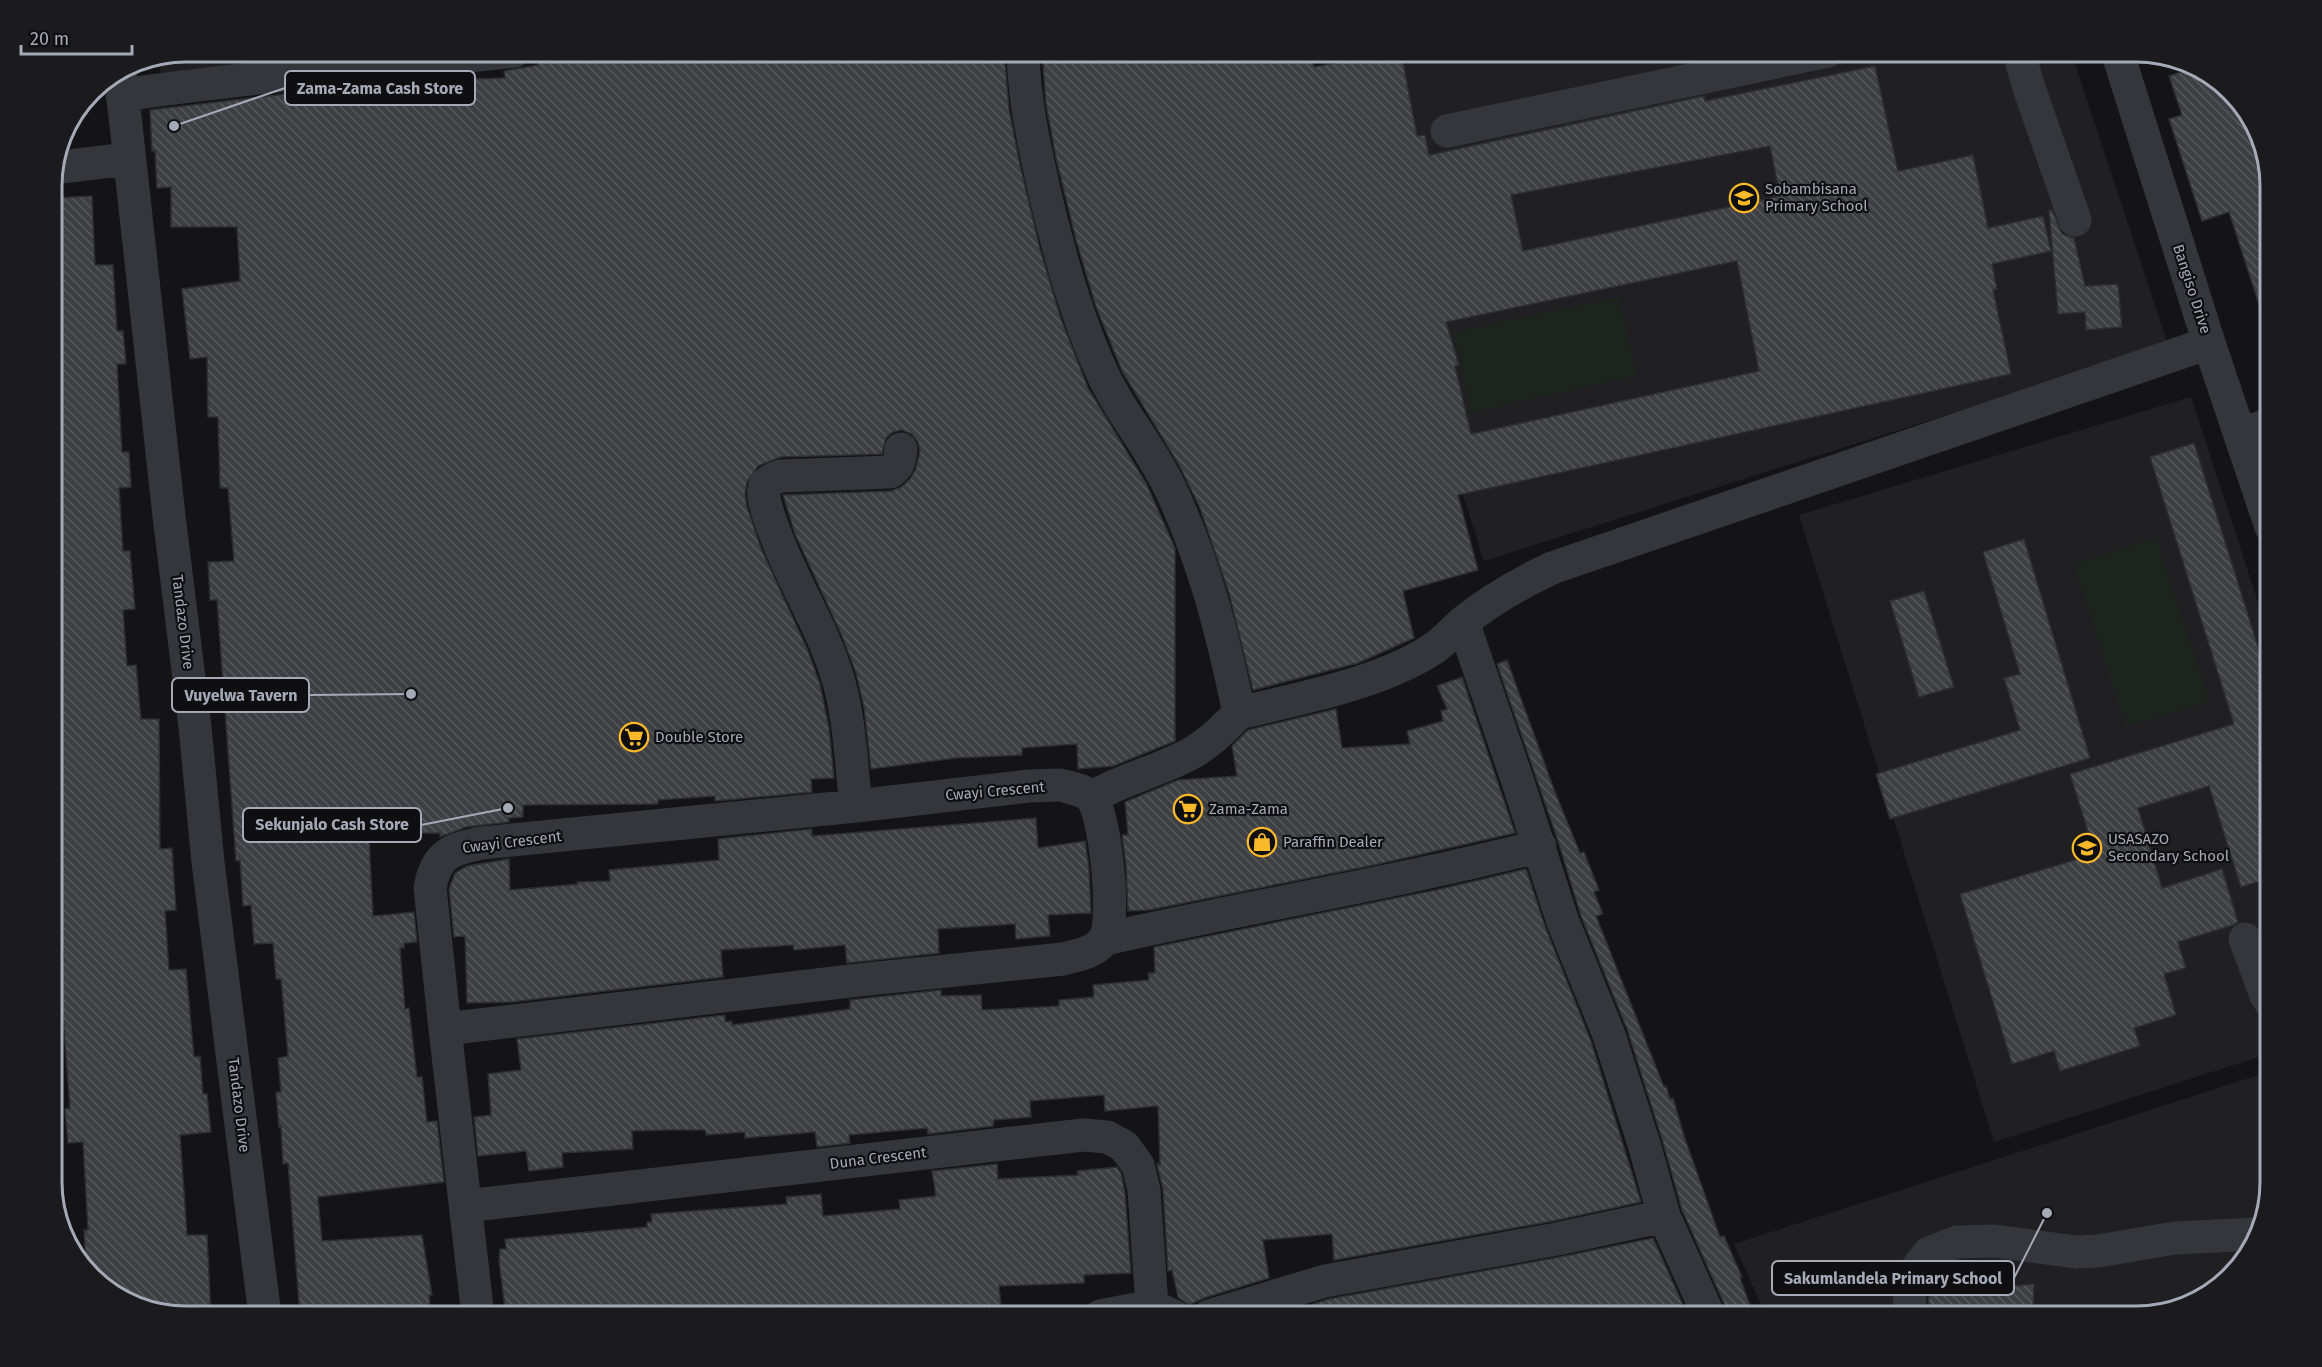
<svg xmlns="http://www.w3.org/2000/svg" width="2322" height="1367" font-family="'Fira Sans',sans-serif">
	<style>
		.built { fill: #202023 }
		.grass { fill: #1c241d }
		.building { fill: url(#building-back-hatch); stroke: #2e2e32; stroke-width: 1.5; fill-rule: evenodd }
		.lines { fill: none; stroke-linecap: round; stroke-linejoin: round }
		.minor { stroke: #35363b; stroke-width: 33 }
		.labels { text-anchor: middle; stroke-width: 4.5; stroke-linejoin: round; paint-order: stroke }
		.poi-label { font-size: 15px; fill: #a5aab7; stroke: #0f0f11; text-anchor: start }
		.street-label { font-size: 15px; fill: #a5aab7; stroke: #0f0f11 }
		.rim { fill: none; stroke: #a5aab7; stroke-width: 3 }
		.leader { fill: none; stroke: #a5aab7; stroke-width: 2 }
		.callout-dot { fill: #a5aab7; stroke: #0f0f11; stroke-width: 2 }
		.callout { fill: #0f0f11; stroke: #a5aab7; stroke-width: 2 }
		.callout-label { font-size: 16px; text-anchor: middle; font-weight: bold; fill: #a5aab7 }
	</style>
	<defs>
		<pattern id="building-back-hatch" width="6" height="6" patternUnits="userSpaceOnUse" patternTransform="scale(1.5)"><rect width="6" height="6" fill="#3e3f43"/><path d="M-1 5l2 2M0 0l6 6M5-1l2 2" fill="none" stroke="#57585c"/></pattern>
	</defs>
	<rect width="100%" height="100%" fill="#141416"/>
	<path class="built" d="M186,51H391L161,76L159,56Z
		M1322,51H2071L2168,345L1484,561Z
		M2191,397L2271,642V1053L1994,1142L1799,515Z
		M2271,1071V1181L2253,1249L2203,1298L2136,1316H1766L1734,1244Z"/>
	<path class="grass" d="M1619,297L1636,376L1471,412L1454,332Z
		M2156,538L2209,701L2126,727L2074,564Z"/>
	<path class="building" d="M630,51H1004L1009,109L1020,165L1040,249L1061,319L1088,388L1146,483L1175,548V741L1113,766L1078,769L1077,744L1022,748V755L956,758L871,769L864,707L856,673L842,636L795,534L783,495L891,491L901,487L910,479L916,468L920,451L918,442L912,434L902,430L893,432L886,438L882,454L780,457L758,466L747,482L745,494L747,507L761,548L808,651L820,684L829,728L834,778L811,779L812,792L715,801V796L658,800V804L523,805V817L509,818V822L466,827L440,837V833L379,834V836L369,837L373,916L414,912L417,942L404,943V948H400L405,1009L409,1008L417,1077H422L427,1122L437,1121L444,1182L318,1197L322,1241L422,1235L432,1295H429L431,1316H300L288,1163L283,1164L281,1126L279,1127L276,1092H281L278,1058L288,1056L281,979H276L273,943L254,944L251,905L243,906L240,860L236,861L217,600H210L208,562L234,561L228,488H220L218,417H208L207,357L190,359L182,289L240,281L237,227H171V187L157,188L155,151H152L150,110L303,92L386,88L430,80L505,78L504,71L538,65V62Z
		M1042,51H1106L1107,61L1182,51H1310L1314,67L1401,51L1417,136L1425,135L1429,155L1704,96L1705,101L1875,66L1898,171L1973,155L1988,228L2043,216L2051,251L1992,264L1997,289L1993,290L2011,374L1458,495L1478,570L1403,591L1414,638L1358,663L1253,690L1229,593L1200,508L1179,465L1122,371L1096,307L1076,240L1056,158L1046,104ZM1770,146L1780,196L1523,251L1511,195ZM1737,261L1759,371L1471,434L1455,366L1459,365L1446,322Z
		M2197,67L2204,69L2253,118L2264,154L2271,179V322L2265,323L2229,212L2202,221L2169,119L2182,115L2169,76Z
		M92,196L95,265H113L117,331H123L126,364H117L122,452H129L131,487L119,488L123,551H130L135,609L123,610L127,666L136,665L141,719H159L160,849L172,848L176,910L165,911L169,970L186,969L194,1057L200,1056L203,1094H207L211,1132L180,1135L187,1235H207L211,1316H186L118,1298L86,1266L84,1230H88L83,1142L68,1143L65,1109L70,1108L62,1004H56L52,963L64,961L57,895L51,896V198Z
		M2049,210H2052L2062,234L2074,238L2085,286L2118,284L2122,327L2086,330L2085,312L2058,314Z
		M2194,443L2271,688V878L2241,887L2209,786L2138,808L2162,888L2222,869L2238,922L2233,925L2178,942L2186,968L2164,974L2176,1015L2134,1028L2140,1046L2060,1071L2054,1051L2012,1064L1960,894L2095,854L2070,774L2234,724L2150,457Z
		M2024,539L2090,758L1890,819L1876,774L2020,730L2004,678L2020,674L1983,552Z
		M1924,591L1954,687L1919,697L1890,601Z
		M1507,660L1555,792L1580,853L1584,852L1599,890L1594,892L1603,914L1596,916L1664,1087L1666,1086L1670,1099L1673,1098L1684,1136L1720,1237L1724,1236L1742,1277L1740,1278L1754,1316H1727L1726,1308L1682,1210L1662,1139L1627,1029L1581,916L1558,841L1497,664Z
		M1462,677L1515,833L1374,865L1149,910L1128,911L1126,865L1122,835H1128L1125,802L1178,780L1237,776L1232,746L1248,730L1336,709L1342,748L1410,744L1407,731L1443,721L1441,711L1447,709L1437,686Z
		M1036,818L1038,848L1085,841L1089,868L1091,913L1048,915L1050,936L1016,939L1015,924L938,929L939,953L847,963L845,945L794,950L793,945L721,950L723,977L512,1002L467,1003L465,936L454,937L449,889L455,873L467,866L509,859L510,890L578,884L577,882L610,881L609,870L719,860L718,839L812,829V836Z
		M1526,869L1546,929L1591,1041L1641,1202L1553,1221L1334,1260L1332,1234L1263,1240L1269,1278L1204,1298L1189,1305L1178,1297L1172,1270L1168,1271L1163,1189L1157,1164H1160L1158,1106L1105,1111L1104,1095L1030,1101L1031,1117L994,1120L993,1126L928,1134L927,1128L849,1135L850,1143L817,1147L815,1132L745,1138V1132L706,1135L705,1130H668L632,1131L633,1149L562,1153L563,1167L529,1171L526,1151L478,1156L474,1117L491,1115L488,1074L521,1070L517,1039L725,1015V1022L732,1021V1025L850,1009V1000L941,990V996L981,995L982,1010L1059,1006V1000L1094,997L1093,985L1149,980L1148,973H1155L1154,947L1436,890Z
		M997,1164L998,1179L1078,1175L1077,1171L1117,1167L1121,1173L1125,1193L1131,1273L1084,1275V1283L999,1286L1001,1305L903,1312V1316H870V1312L837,1314L836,1307L799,1311L798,1307L701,1316H506L499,1261L500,1249H506L505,1239L647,1227V1222H652L651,1214L787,1204L786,1197L821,1194L823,1216L900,1209L899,1200L936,1196L932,1171Z
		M1653,1238L1688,1316H1427L1426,1306L1370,1312V1316H1282V1314L1329,1299L1560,1257Z
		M1960,1261H1989V1288L2034,1284L2033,1316H1928L1929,1294L1950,1292V1265Z"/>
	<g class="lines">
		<path class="minor" d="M1023,51C1024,102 1035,149 1046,198C1061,260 1078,322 1105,379C1124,417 1152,450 1170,488C1204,560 1223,635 1239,713C1224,728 1209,744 1190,754C1158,771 1124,779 1092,797
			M2022,51V64L2029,88L2075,220
			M2117,51L2209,343L2271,527
			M120,71L169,516L195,727L208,862L265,1316
			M122,95C252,76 384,66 515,51
			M1447,131L1828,51
			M53,168L128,159
			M2240,434L2271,424
			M1463,622L1517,779L1563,922L1609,1035L1644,1144L1664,1216L1709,1316
			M1239,713C1298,699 1381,683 1431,650C1443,643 1452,632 1462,623C1490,600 1520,583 1552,568L2209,343
			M1060,785C1070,788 1082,789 1090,796C1105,808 1117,924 1104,940C1094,953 1078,955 1063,959L859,980L445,1029L430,888C436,854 451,849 482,843L856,806L1029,786Z
			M856,806C851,764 850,719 838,679C824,631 796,587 778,541C773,527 766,512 764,497C762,483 769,480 781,476L890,472C899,466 900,460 901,449
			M1105,939C1250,906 1396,883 1540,846
			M2245,939L2266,995L2271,1003
			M445,1029L478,1316
			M466,1206L1083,1135L1107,1137L1124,1146L1138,1165L1144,1190L1152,1306
			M1100,1316L1152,1306L1174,1316
			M1209,1316L1325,1281L1557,1239L1664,1216
			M1909,1316L1910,1288L1918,1267L1929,1253L1957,1242L1994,1241L2076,1252L2098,1251L2175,1238L2257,1234"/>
	</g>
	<defs>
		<g id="school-ring" transform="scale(1.5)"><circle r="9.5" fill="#0f0f11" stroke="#f9b929" stroke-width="1.5"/><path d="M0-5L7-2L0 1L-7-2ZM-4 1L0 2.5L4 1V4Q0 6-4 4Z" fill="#f9b929"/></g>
		<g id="supermarket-ring" transform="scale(1.5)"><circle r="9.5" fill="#0f0f11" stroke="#f9b929" stroke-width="1.5"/><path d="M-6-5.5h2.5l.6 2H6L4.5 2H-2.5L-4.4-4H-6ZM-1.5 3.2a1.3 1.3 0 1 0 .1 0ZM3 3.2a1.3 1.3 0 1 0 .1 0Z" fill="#f9b929"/></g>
		<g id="shop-ring" transform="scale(1.5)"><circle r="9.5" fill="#0f0f11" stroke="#f9b929" stroke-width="1.5"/><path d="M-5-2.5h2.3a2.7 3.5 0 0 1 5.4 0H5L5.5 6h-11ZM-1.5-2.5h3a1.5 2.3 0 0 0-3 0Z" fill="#f9b929"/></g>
	</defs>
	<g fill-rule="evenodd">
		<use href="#school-ring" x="1744" y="198"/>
		<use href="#supermarket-ring" x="634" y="737"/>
		<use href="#supermarket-ring" x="1188" y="809"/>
		<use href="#shop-ring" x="1262" y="842"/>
		<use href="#school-ring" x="2087" y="848"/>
	</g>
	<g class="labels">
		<g class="poi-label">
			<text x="1765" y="194">Sobambisana<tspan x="1765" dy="17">Primary School</tspan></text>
			<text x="655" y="742">Double Store</text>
			<text x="1209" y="814">Zama-Zama</text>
			<text x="2108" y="844">USASAZO<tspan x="2108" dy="17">Secondary School</tspan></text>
			<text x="1283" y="847">Paraffin Dealer</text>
		</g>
		<g class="street-label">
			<text transform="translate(2192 289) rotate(72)" y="5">Bangiso Drive</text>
			<text transform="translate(183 622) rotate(83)" y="5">Tandazo Drive</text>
			<text transform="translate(995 791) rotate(-5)" y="5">Cwayi Crescent</text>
			<text transform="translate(512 842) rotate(-7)" y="5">Cwayi Crescent</text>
			<text transform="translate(239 1105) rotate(83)" y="5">Tandazo Drive</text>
			<text transform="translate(878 1158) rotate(-7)" y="5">Duna Crescent</text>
		</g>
	</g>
	<path d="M0 0H2322V1367H0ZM186 62H2136A124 124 0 0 1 2260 186V1182A124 124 0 0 1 2136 1306H186A124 124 0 0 1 62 1182V186A124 124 0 0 1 186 62Z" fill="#1b1b1e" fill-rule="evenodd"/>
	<path class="rim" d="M186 62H2136A124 124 0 0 1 2260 186V1182A124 124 0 0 1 2136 1306H186A124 124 0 0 1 62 1182V186A124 124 0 0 1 186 62Z"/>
	<path class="leader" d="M174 126L285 88M411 694L309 695M508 808L421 825M2047 1213L2014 1278"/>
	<g class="callout-dot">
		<circle cx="174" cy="126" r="6"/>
		<circle cx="411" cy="694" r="6"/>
		<circle cx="508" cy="808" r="6"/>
		<circle cx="2047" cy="1213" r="6"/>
	</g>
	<g class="callout">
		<rect x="285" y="71" width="190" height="34" rx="6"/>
		<rect x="172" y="678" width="137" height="34" rx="6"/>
		<rect x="243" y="808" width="178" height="34" rx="6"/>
		<rect x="1772" y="1261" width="242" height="34" rx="6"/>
	</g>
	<g class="callout-label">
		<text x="380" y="94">Zama-Zama Cash Store</text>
		<text x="241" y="701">Vuyelwa Tavern</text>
		<text x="332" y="830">Sekunjalo Cash Store</text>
		<text x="1893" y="1284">Sakumlandela Primary School</text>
	</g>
	<path d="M21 45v9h111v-9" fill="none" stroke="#a5aab7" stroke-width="3"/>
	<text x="30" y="45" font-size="18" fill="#a5aab7" stroke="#0f0f11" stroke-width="4.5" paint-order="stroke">20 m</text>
</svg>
